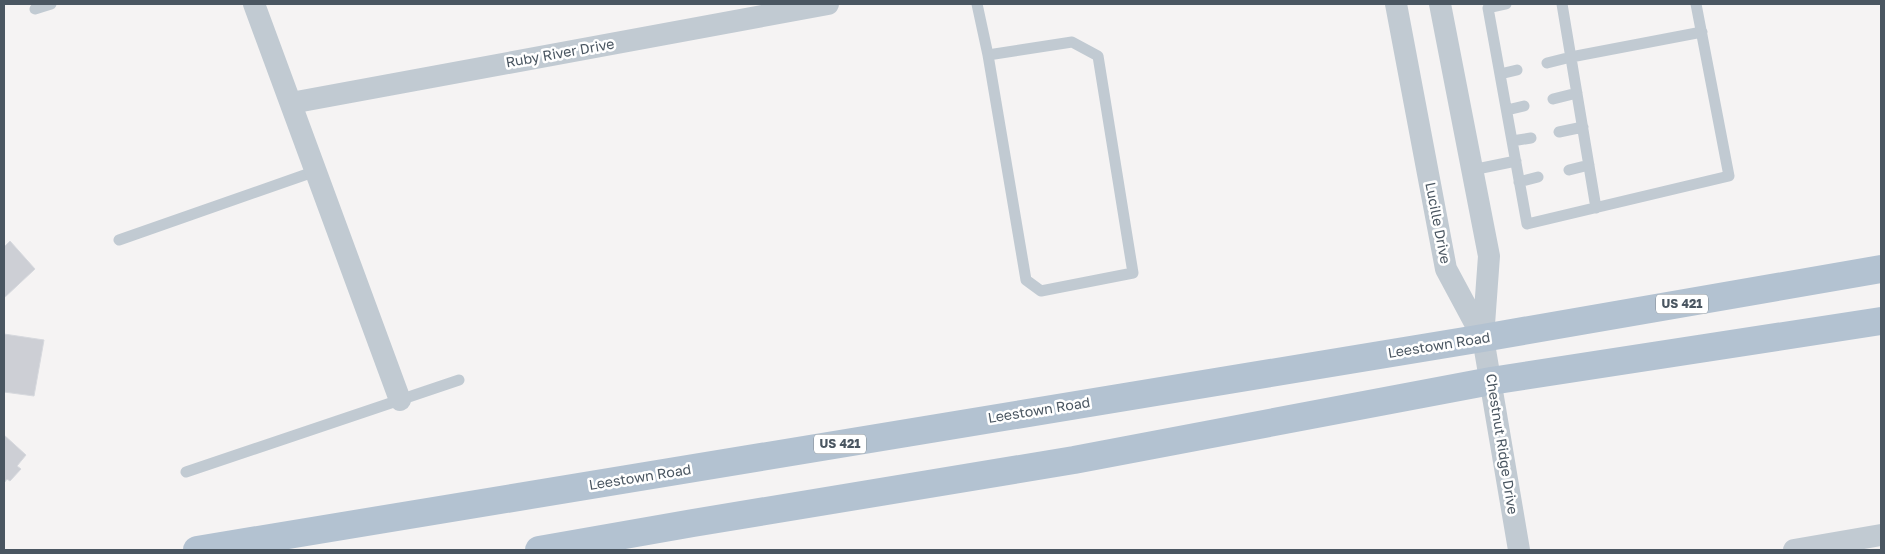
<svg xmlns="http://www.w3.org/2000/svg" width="1885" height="554" font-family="'Golos Text',sans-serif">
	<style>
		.building { fill: #cdcfd5; stroke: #d7d9de }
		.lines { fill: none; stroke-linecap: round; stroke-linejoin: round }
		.lane { stroke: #c1cad2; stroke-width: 11 }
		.street { stroke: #c1cad2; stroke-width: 22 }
		.primary { stroke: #b3c2d1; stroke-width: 28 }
		.labels { text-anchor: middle; stroke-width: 5; stroke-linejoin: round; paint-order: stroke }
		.shield { fill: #fff; stroke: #808990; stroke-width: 1 }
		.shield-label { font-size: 12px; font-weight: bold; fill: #4a5661 }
		.street-label { font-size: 14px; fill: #4a5661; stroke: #fff }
	</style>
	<rect width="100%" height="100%" fill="#f5f3f3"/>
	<path class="building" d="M10,241L35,269L4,298V247Z
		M4,334L44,340L34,396L4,392Z
		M4,435L26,455L17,466L21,469L10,481L7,479L4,483Z"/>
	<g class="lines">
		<path class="lane" d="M977,4L988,55L1026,280L1041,291L1133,273L1098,56L1072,42L988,55
			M1506,4L1488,8L1527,224L1729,176L1696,4
			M1562,4L1596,208
			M35,9L51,4
			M1547,63L1571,57L1702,32
			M1500,74L1517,70
			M1553,99L1577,93
			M1507,110L1524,106
			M1559,132L1583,127
			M1512,141L1531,138
			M1472,170L1516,161
			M1569,170L1589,165
			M1519,182L1538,177
			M119,240L316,171
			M186,472L459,380"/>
		<path class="street" d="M254,4L400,400
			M1396,4L1446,269L1483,338
			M1440,4L1489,256L1483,338L1519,550
			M291,103L828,4
			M1794,550L1881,535"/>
		<path class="primary" d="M197,550L1483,338L1881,269
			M539,550L693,523L1074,460L1491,381L1881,321"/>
	</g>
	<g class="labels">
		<g class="shield">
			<rect x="1656" y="294.5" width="52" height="19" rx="4"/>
			<rect x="814" y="434.5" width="52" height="19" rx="4"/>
		</g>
		<g class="shield-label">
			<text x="1682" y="308">US 421</text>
			<text x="840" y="448">US 421</text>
		</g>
		<g class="street-label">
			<text transform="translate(560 53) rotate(-10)" y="5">Ruby River Drive</text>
			<text transform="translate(1438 223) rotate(79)" y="5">Lucille Drive</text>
			<text transform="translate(1439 345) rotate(-9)" y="5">Leestown Road</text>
			<text transform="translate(1039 410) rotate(-9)" y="5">Leestown Road</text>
			<text transform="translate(1502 444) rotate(81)" y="5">Chestnut Ridge Drive</text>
			<text transform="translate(640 477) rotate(-9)" y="5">Leestown Road</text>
		</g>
	</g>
	<rect width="1885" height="554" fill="none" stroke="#4a5661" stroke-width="10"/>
</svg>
